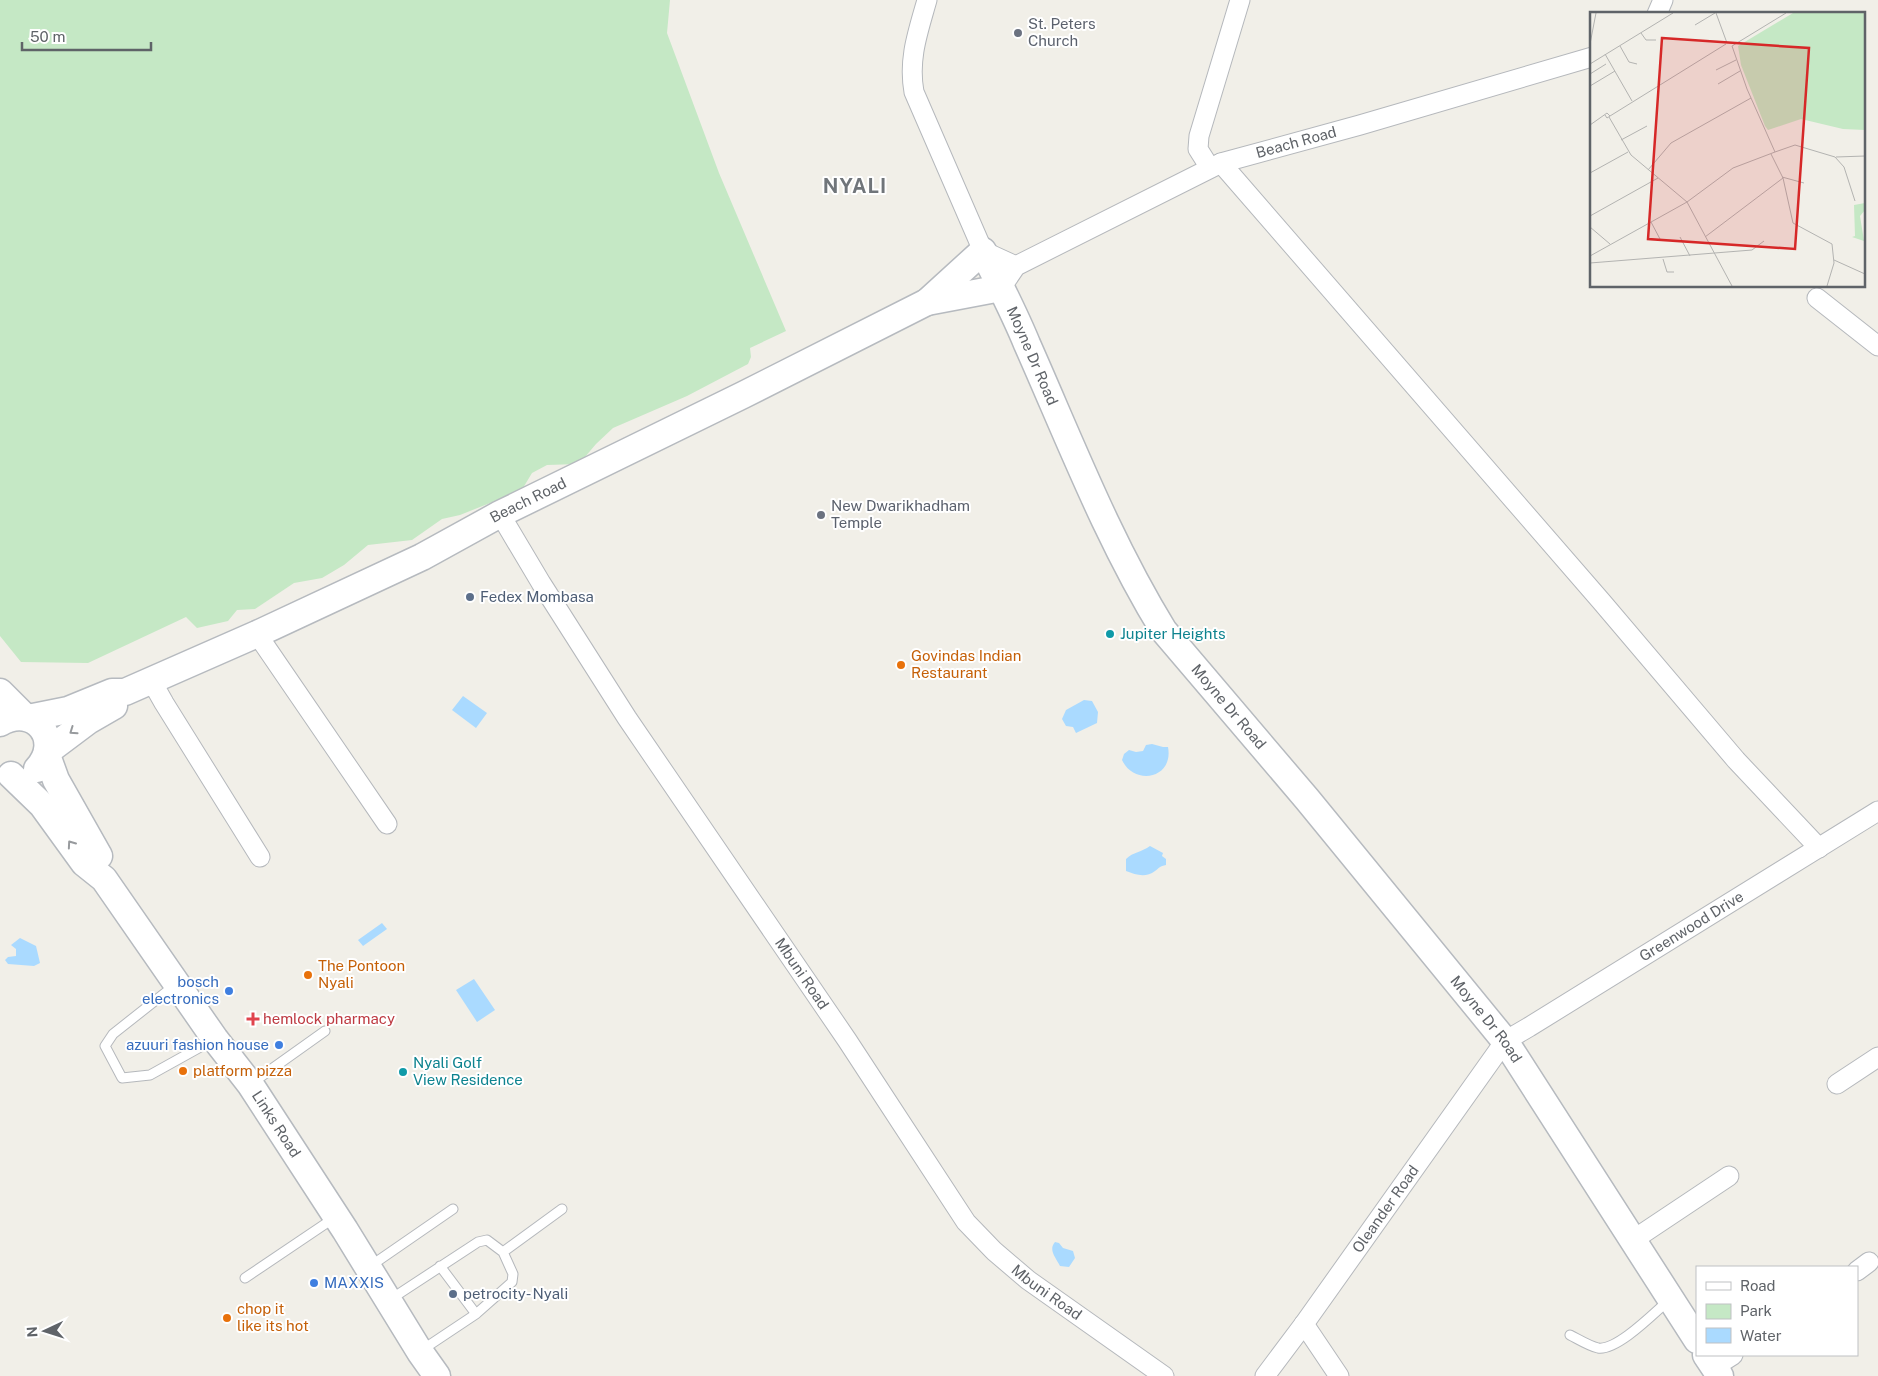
<svg xmlns="http://www.w3.org/2000/svg" width="1878" height="1376" font-family="'Public Sans',sans-serif">
	<style>
		.green { fill: #c5e8c5 }
		.water { fill: #aadaff }
		.lines { fill: none; stroke-linecap: round; stroke-linejoin: round }
		.service-casing { stroke: #b5b8bc; stroke-width: 11 }
		.minor-casing { stroke: #b5b8bc; stroke-width: 21 }
		.secondary-casing { stroke: #b6babf; stroke-width: 29 }
		.service { stroke: #fff; stroke-width: 9 }
		.minor { stroke: #fff; stroke-width: 19 }
		.secondary { stroke: #fff; stroke-width: 26 }
		.oneway { stroke: #979a9d }
		.worship-dot { fill: #6b7280; stroke: #fff; stroke-width: 2 }
		.service-dot { fill: #5c6f8a; stroke: #fff; stroke-width: 2 }
		.culture-dot { fill: #0f9aa8; stroke: #fff; stroke-width: 2 }
		.food-dot { fill: #e8710a; stroke: #fff; stroke-width: 2 }
		.shop-dot { fill: #3f7fe0; stroke: #fff; stroke-width: 2 }
		.health-dot { fill: #e0444e; stroke: #fff; stroke-width: 2 }
		.labels { text-anchor: middle; stroke-width: 4; stroke-linejoin: round; paint-order: stroke }
		.worship-label { font-size: 15px; fill: #5b616d; stroke: #fff; text-anchor: start }
		.street-label { font-size: 15px; fill: #5f6368; stroke: #fff }
		.service-label { font-size: 15px; fill: #4e5e75; stroke: #fff; text-anchor: start }
		.culture-label { font-size: 15px; fill: #0d838f; stroke: #fff; text-anchor: start }
		.food-label { font-size: 15px; fill: #c56008; stroke: #fff; text-anchor: start }
		.shop-label { font-size: 15px; fill: #366cbe; stroke: #fff; text-anchor: end }
		.health-label { font-size: 15px; fill: #be3a42; stroke: #fff; text-anchor: start }
		.district-label { font-size: 20px; font-weight: bold; letter-spacing: 1px; fill: #70757a; stroke: #fff }
		.inset-road { fill: none; stroke: #b3b3b1; stroke-width: 1 }
		.view { fill: #d62828; fill-opacity: 0.15; stroke: #d62828; stroke-width: 2.5 }
		.inset-edge { fill: none; stroke: #5f6368; stroke-width: 2.5 }
	</style>
	<rect width="100%" height="100%" fill="#f1efe8"/>
	<path class="green" d="M0,0H670L667,33L719,173L786,331L750,348L751,357L748,364L687,396L613,428L596,444L579,464L547,465L532,473L523,488L495,501L460,515L442,519L412,540L368,545L344,565L322,578L294,583L255,609L237,610L228,621L197,628L186,617L88,663L21,662L0,636Z"/>
	<path class="water" d="M463,696L487,713L476,728L452,710Z
		M1084,700L1092,701L1098,712L1097,723L1076,733L1073,727L1066,726L1062,719L1066,710Z
		M1152,744L1163,747H1168C1174,779 1134,786 1122,760L1124,754L1129,750L1136,752L1143,751L1146,745Z
		M1150,846L1163,853L1162,856L1166,859V865C1160,866 1159,868 1155,871C1146,878 1136,875 1126,871V859C1133,852 1142,852 1150,846Z
		M382,923L387,929L363,946L358,940Z
		M20,938L36,946L40,963L34,966L8,964L5,960L8,957L16,956V949L11,945Z
		M474,979L495,1010L477,1022L456,990Z
		M1055,1242L1059,1243L1063,1248L1073,1251L1075,1258L1069,1267L1060,1266C1056,1258 1048,1250 1055,1242Z"/>
	<g class="lines">
		<g class="service-casing">
			<path id="service" d="M175,985L113,1034L105,1046L122,1078L150,1075L213,1040
				M252,1083L325,1031
				M369,1267L453,1209
				M245,1278L334,1218
				M391,1299L478,1242L487,1240L503,1252L562,1209
				M476,1314L512,1282L513,1274L503,1252
				M1570,1335C1578,1339 1589,1346 1598,1348C1617,1351 1654,1313 1668,1301
				M422,1350L476,1314L440,1266"/>
		</g>
		<g class="minor-casing">
			<g id="minor">
				<path d="M927,0C918,32 908,59 914,92L983,251L1016,266"/>
				<path d="M1657,14L1663,0"/>
				<path d="M1221,163L1601,601L1736,760L1819,848"/>
				<path d="M1210,168L1198,149L1199,136L1240,0"/>
				<path id="s1" d="M1001,288L1016,266L1221,163L1360,125L1592,57"/>
				<path d="M1817,298L1878,346"/>
				<path id="s2" d="M500,514L541,583L627,718L847,1040L966,1222L994,1251L1028,1280L1164,1376"/>
				<path d="M257,634L387,824"/>
				<path d="M151,680L164,703L260,857"/>
				<path d="M1837,1084L1878,1057"/>
				<path d="M1633,1240L1729,1176"/>
				<path d="M1857,1271L1869,1262"/>
				<path d="M1304,1324L1339,1376"/>
				<path d="M1714,1367L1733,1355"/>
				<path id="s3" d="M1265,1376L1304,1324L1505,1041L1529,1027L1878,811"/>
			</g>
		</g>
		<g class="secondary-casing">
			<g id="secondary">
				<path d="M927,302L1001,288"/>
				<path d="M0,692L25,717"/>
				<path id="s4" d="M28,718L68,710L112,692H125L257,634L422,557L500,514L743,395L927,302L983,251C998,282 1014,312 1027,344C1070,441 1108,540 1164,631L1307,799L1505,1041L1697,1340"/>
				<path d="M0,723C34,703 64,740 37,769"/>
				<path d="M48,751L88,721L114,706"/>
				<path d="M47,755L56,780L99,856"/>
				<path id="s5" d="M11,775L42,805L84,863L104,879L215,1039L250,1084L345,1230L420,1352L437,1376"/>
				<path d="M1706,1355L1720,1376"/>
			</g>
		</g>
		<use href="#service" class="service"/>
		<use href="#minor" class="minor"/>
		<use href="#secondary" class="secondary"/>
	</g>
	<defs><path id="oneway-chevron" d="M-2-3.5L2.5 0L-2 3.5" fill="none" stroke-width="1.6" stroke-linecap="round" stroke-linejoin="round" transform="scale(1.25)"/></defs>
	<g class="oneway">
		<use href="#oneway-chevron" transform="translate(73 731) rotate(145)"/>
		<use href="#oneway-chevron" transform="translate(71 844) rotate(-125)"/>
	</g>
	<g class="worship-dot">
		<circle cx="1018" cy="33" r="5"/>
		<circle cx="821" cy="515" r="5"/>
	</g>
	<g class="service-dot">
		<circle cx="470" cy="597" r="5"/>
		<circle cx="453" cy="1294" r="5"/>
	</g>
	<g class="culture-dot">
		<circle cx="1110" cy="634" r="5"/>
		<circle cx="403" cy="1072" r="5"/>
	</g>
	<g class="food-dot">
		<circle cx="901" cy="665" r="5"/>
		<circle cx="308" cy="975" r="5"/>
		<circle cx="183" cy="1071" r="5"/>
		<circle cx="227" cy="1318" r="5"/>
	</g>
	<g class="shop-dot">
		<circle cx="229" cy="991" r="5"/>
		<circle cx="279" cy="1045" r="5"/>
		<circle cx="314" cy="1283" r="5"/>
	</g>
	<path class="health-dot" d="M250.5 1011.5h5v5h5v5h-5v5h-5v-5h-5v-5h5z"/>
	<g class="labels">
		<g class="worship-label">
			<text x="1028" y="29">St. Peters<tspan x="1028" dy="17">Church</tspan></text>
			<text x="831" y="511">New Dwarikhadham<tspan x="831" dy="17">Temple</tspan></text>
		</g>
		<g class="street-label">
			<text dy="5" stroke="none"><textPath href="#s1" startOffset="334">Beach Road</textPath></text>
			<text dy="5" stroke="none"><textPath href="#s4" startOffset="1185">Moyne Dr Road</textPath></text>
			<text dy="5" stroke="none"><textPath href="#s4" startOffset="548">Beach Road</textPath></text>
			<text dy="5" stroke="none"><textPath href="#s4" startOffset="1590">Moyne Dr Road</textPath></text>
			<text dy="5" stroke="none"><textPath href="#s3" startOffset="631">Greenwood Drive</textPath></text>
			<text dy="5" stroke="none"><textPath href="#s2" startOffset="550">Mbuni Road</textPath></text>
			<text dy="5" stroke="none"><textPath href="#s4" startOffset="1995">Moyne Dr Road</textPath></text>
			<text dy="5" stroke="none"><textPath href="#s5" startOffset="440">Links Road</textPath></text>
			<text dy="5" stroke="none"><textPath href="#s3" startOffset="206">Oleander Road</textPath></text>
			<text dy="5" stroke="none"><textPath href="#s2" startOffset="955">Mbuni Road</textPath></text>
		</g>
		<g class="service-label">
			<text x="480" y="602">Fedex Mombasa</text>
			<text x="463" y="1299">petrocity- Nyali</text>
		</g>
		<g class="culture-label">
			<text x="1120" y="639">Jupiter Heights</text>
			<text x="413" y="1068">Nyali Golf<tspan x="413" dy="17">View Residence</tspan></text>
		</g>
		<g class="food-label">
			<text x="911" y="661">Govindas Indian<tspan x="911" dy="17">Restaurant</tspan></text>
			<text x="318" y="971">The Pontoon<tspan x="318" dy="17">Nyali</tspan></text>
			<text x="193" y="1076">platform pizza</text>
			<text x="237" y="1314">chop it<tspan x="237" dy="17">like its hot</tspan></text>
		</g>
		<g class="shop-label">
			<text x="219" y="987">bosch<tspan x="219" dy="17">electronics</tspan></text>
			<text x="269" y="1050">azuuri fashion house</text>
			<text x="324" y="1288" text-anchor="start">MAXXIS</text>
		</g>
		<g class="health-label">
			<text x="263" y="1024">hemlock pharmacy</text>
		</g>
		<g class="district-label">
			<text x="855" y="193">NYALI</text>
		</g>
	</g>
	<g transform="translate(1590 12)">
		<rect width="275" height="275" fill="#f1efe8"/>
		<path d="M203,1H275V118L253,117L211,107L178,118L175,114L151,53L148,34ZM275,191V198L270,204L274,229L262,225L265,224L264,193Z" fill="#c5e8c5"/>
		<path class="inset-road" d="M126,1L137,31M105,13L125,1M51,21L56,28H66M0,32L6,1M30,34L39,50L47,52M142,34L196,1M15,42L42,89M0,52L83,1M126,58L146,48M0,62L16,52M128,72L150,59M0,74L25,59M20,104L136,32M19,105L41,143L97,190L142,274M0,113L17,101L20,104L17,106L15,103M31,128L57,114M185,140L205,133L245,145L254,155L265,189M181,142L193,166L203,211L242,232L244,251L237,274M246,145L275,144M58,158L81,131L161,86M0,161L38,140M192,165L214,171M0,204L68,166M61,210L70,227M0,215L20,232M90,225L100,244M115,225L193,166M0,244L97,190L143,156L185,140L157,77L142,34M73,247L77,260H84M244,248L275,262M0,251L162,238L174,229"/>
		<path class="view" d="M72,26L219,36L205,237L58,227Z"/>
		<rect width="275" height="275" class="inset-edge"/>
	</g>
	<rect x="1696" y="1266" width="162" height="90" fill="#ffffff" stroke="#bfc1c3"/>
	<rect x="1706" y="1282" width="25" height="8" fill="#ffffff" stroke="#bfc1c3"/>
	<text x="1740" y="1291" font-size="15" fill="#5f6368">Road</text>
	<rect x="1706" y="1304" width="25" height="15" fill="#c5e8c5" stroke="#bfc1c3"/>
	<text x="1740" y="1316" font-size="15" fill="#5f6368">Park</text>
	<rect x="1706" y="1328" width="25" height="15" fill="#aadaff" stroke="#bfc1c3"/>
	<text x="1740" y="1341" font-size="15" fill="#5f6368">Water</text>
	<g transform="translate(45 1331) rotate(266)" stroke="#ffffff" stroke-width="4" paint-order="stroke">
	<path d="M0-4L9 19L0 12L-9 19Z" fill="#5f6368"/>
	<text y="-8" font-size="14" font-weight="bold" text-anchor="middle" fill="#5f6368">N</text>
	</g>
	<path d="M22 42v8h129v-8" fill="none" stroke="#5f6368" stroke-width="2.5"/>
	<text x="30" y="42" font-size="15" fill="#5f6368" stroke="#ffffff" stroke-width="4" paint-order="stroke">50 m</text>
</svg>
